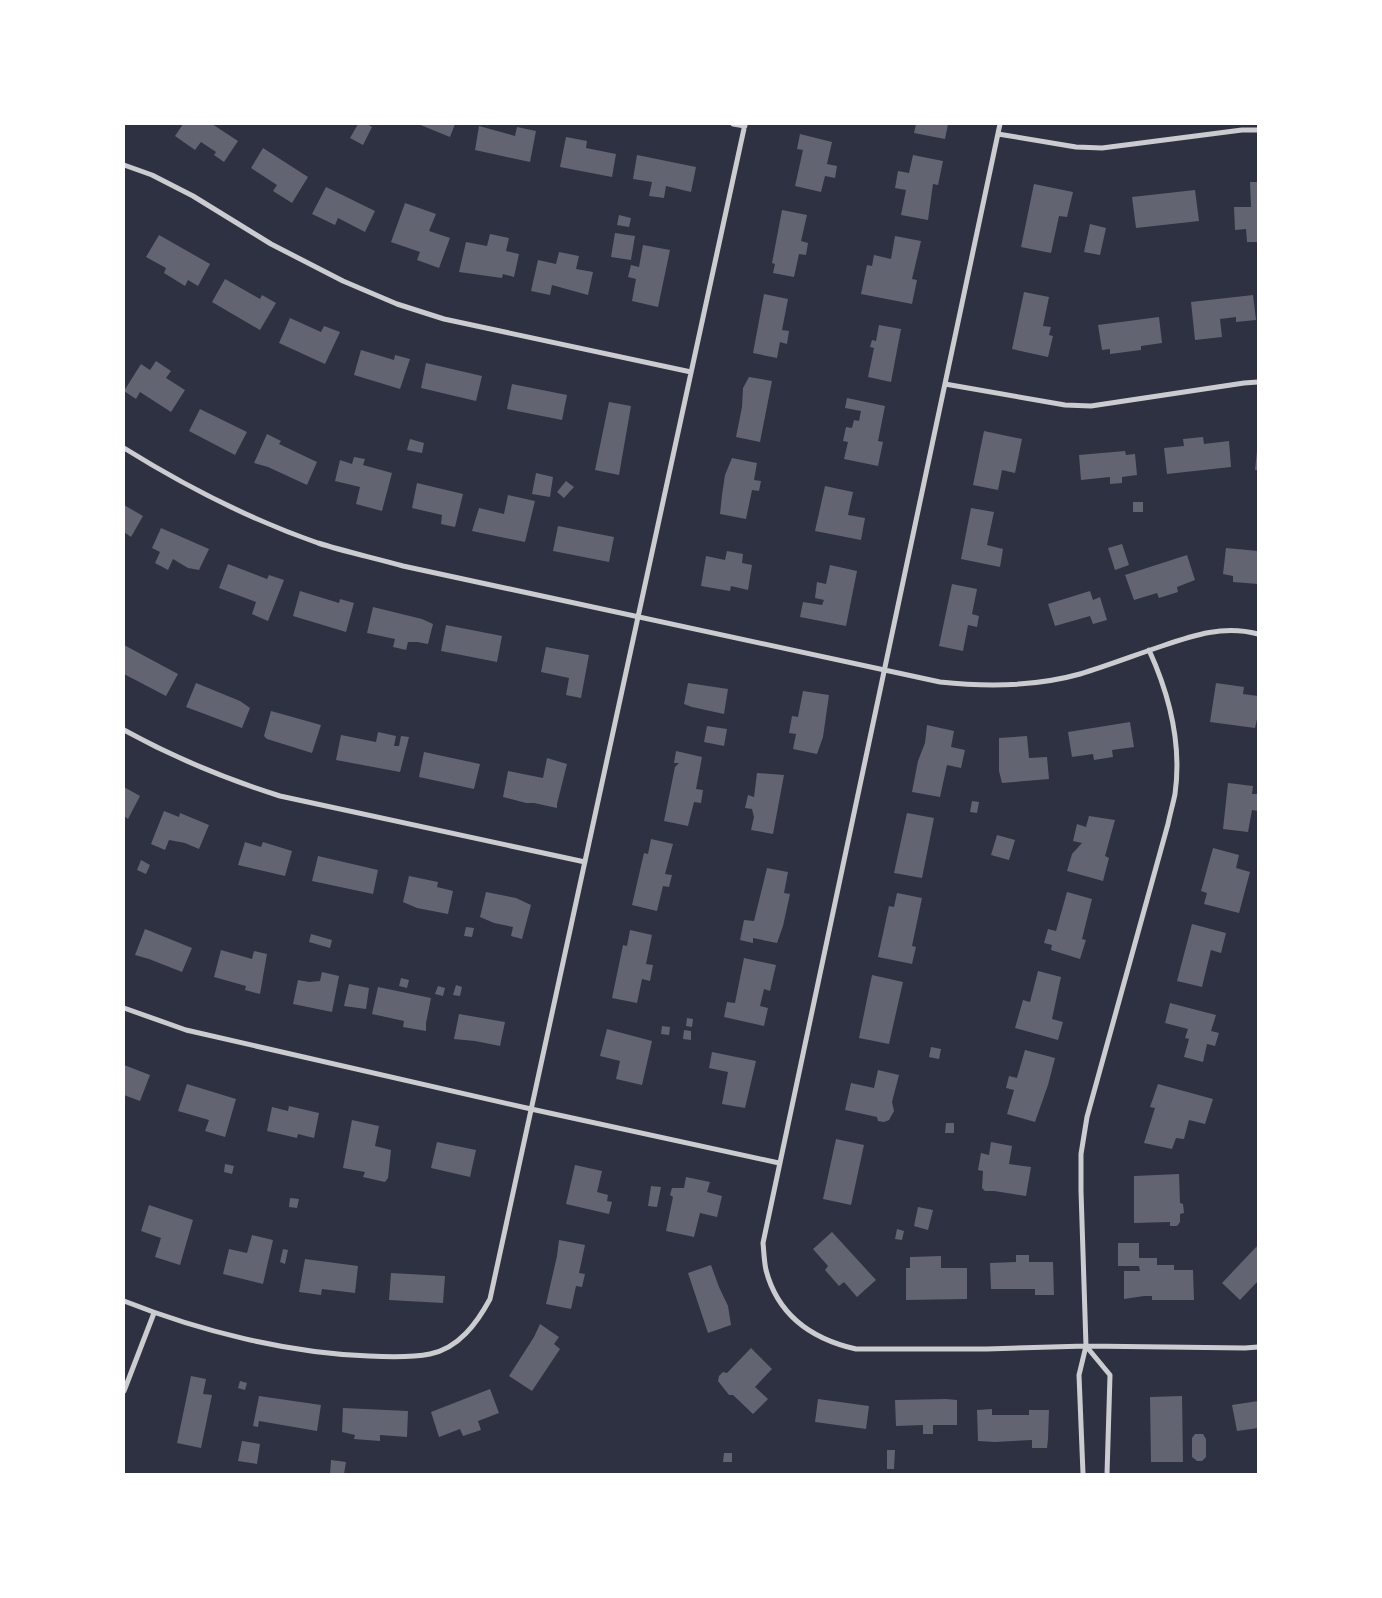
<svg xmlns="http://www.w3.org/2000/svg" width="1382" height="1598" font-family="Signika,sans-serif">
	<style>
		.building { fill: #626471 }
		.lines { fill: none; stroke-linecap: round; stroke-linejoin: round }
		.minor { stroke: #caccd0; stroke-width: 5 }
	</style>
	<rect width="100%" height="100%" fill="#2d3142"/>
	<path class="building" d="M183,124H212L238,141L224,162L214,155L216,152L201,142L195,150L175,136Z
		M358,124H367L372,127L363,145L350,138Z
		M418,124H455L450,137Z
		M916,124H948L945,139L914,133Z
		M479,126L515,136L517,127L536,131L530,162L475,150Z
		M800,134L832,142L827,164L837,166L835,178L825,176L821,192L795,186L803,150L797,149Z
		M566,137L587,141L586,148L616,154L612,177L560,167Z
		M263,148L308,177L292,203L273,191L277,185L251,168Z
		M637,155L696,167L691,192L666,186L664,198L649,196L652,182L633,179Z
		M913,155L943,161L938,185L933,184L928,220L901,215L906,190L895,188L898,171L909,173Z
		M1250,182H1258V242H1247L1246,229L1235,230L1234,207H1251Z
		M1034,184L1073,192L1067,217L1059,216L1051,253L1021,247Z
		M326,187L375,211L365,232L338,218L335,225L312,214Z
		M1195,190L1199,221L1136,228L1132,197Z
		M405,203L436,214L429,231L450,238L439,268L417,260L420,252L391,242Z
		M782,210L807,215L801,241L808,243L806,255L799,254L794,277L773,273L775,264L772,263Z
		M619,215L631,218L629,227L617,225Z
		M1090,224L1106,228L1100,255L1084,252Z
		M615,233L635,236L631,260L611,257Z
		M490,234L509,238L506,251L519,254L514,277L503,274L502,278L459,272L466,242L487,246Z
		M159,235L210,264L198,286L188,280L185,286L164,273L166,268L146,257Z
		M895,236L921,241L912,279L917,280L912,304L861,294L867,265L872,266L874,255L891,259Z
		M643,245L670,250L658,307L632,301L636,279L628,277L631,265L639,267Z
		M559,252L579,256L576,269L593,272L588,295L552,285L550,295L531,291L538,260L556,264Z
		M225,279L260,299L262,295L276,303L260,330L212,302Z
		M1024,292L1049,297L1043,326L1051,327L1049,335L1053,336L1048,357L1012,349Z
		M764,294L788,299L782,330L789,331L787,344L780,342L777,358L753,353Z
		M1253,295L1256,320L1236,322V317L1220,319L1222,337L1195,340L1191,302Z
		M1159,317L1162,343L1141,346V350L1110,354V349L1102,350L1098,325Z
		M290,318L321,332L324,326L340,332L325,364L279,343Z
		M879,325L901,329L891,382L868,377L874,348L870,347L872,340L876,341Z
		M361,350L394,360L395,355L410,359L400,389L354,375Z
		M156,361L171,371L166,378L185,390L171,412L140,392L136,399L124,391L141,364L150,370Z
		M426,363L482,376L476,401L421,388Z
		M749,377L772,381L760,442L736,437L742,407L743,388Z
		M512,384L567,395L562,420L507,409Z
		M847,398L885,406L878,441L883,442L878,466L844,459L848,442L843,441L846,427L852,428L854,420L859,421L861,411L845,408Z
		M609,402L631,406L619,475L595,470Z
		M200,409L247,432L235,455L189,431Z
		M984,431L1022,439L1015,473L1002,470L998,490L973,485Z
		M267,434L281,441L279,444L317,462L307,485L268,467L254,463Z
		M1203,437L1204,444L1229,441L1231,467L1167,474L1164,448L1184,446L1183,439Z
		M410,439L424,443L422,453L407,450Z
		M1125,451L1126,455L1135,454L1137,475L1122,477V483L1110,484V477L1081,480L1079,455Z
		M1257,451H1258V470H1255Z
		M354,457L365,459L363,465L392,473L382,511L356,504L360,487L335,481L340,460L352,464Z
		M732,458L757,463L754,480L761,481L759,491L752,490L746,519L720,514L722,495L725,475Z
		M536,473L553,477L550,497L532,494Z
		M566,481L574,487L564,498L557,492Z
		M417,483L463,494L455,527L441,524L442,515L412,508Z
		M825,486L853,492L848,515L865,518L861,540L815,531Z
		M508,495L535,501L525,542L472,531L479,508L504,514Z
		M1133,502H1143V512H1133Z
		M124,505L143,516L131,537L124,532Z
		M971,508L994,512L987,545L1003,549L1000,567L961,559Z
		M558,526L614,537L609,562L553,551Z
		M161,528L209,549L199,570L188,568L173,559L168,570L155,563L160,552L152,548Z
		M1122,544L1129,565L1115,570L1108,548Z
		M1226,548L1258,551V584L1233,582V576L1223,574Z
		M727,551L743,554L742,563L752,565L748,590L731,586L730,591L701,586L706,556L725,560Z
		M1187,555L1195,580L1177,587L1178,592L1159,598L1157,593L1134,600L1125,575Z
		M228,564L267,579L269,575L284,580L268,621L252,614L256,602L219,588Z
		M830,565L857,571L846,626L800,617L803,602L822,605L824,600L815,598L817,582L826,584Z
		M952,584L977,589L972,614L979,616L977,627L968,625L963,651L939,646Z
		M300,591L339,603L340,599L354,603L346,632L293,616Z
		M1090,591L1093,600L1100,597L1107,620L1093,624L1090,616L1055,626L1048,604Z
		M373,607L422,619L433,624L428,644L417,642H408L406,650L393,647L395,639L367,633Z
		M446,625L502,636L497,662L441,651Z
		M124,645L178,674L166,696L124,674Z
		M546,647L589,655L581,698L566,695L569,678L541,672Z
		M196,683L240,701L250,708L242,728L186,707Z
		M688,683L728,689L724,714L692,707L684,704Z
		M1216,683L1244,687L1243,694L1258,696V715L1255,728L1210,722Z
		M803,691L829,695L823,737L817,754L793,749L796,734L789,733L792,716L798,717Z
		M271,711L321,725L312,753L267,739L264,736Z
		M1130,722L1134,747L1112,750L1113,757L1094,760L1093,754L1072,757L1068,732Z
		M927,725L954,731L951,747L965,750L961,768L947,765L940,797L912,792L918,761L925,743Z
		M707,726L727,729L724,746L704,742Z
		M378,732L396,736L394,746H399L401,736L409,737L400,772L336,760L341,735L376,742Z
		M1027,736L1029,758L1047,757L1049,779L1002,783L999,771V738Z
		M676,751L702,757L696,789L703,790L701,803L694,802L688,826L664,821L675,767L679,763H674Z
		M424,752L480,764L474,789L419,777Z
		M547,758L567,764L557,804V808L534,803H526L503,797L508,771L543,778Z
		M757,773L784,775L773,834L751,830L754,817L752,809L745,808L748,795L754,797Z
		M1228,783L1253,786L1252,794H1258V811L1252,810L1248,832L1223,829Z
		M124,787L140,796L128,819L124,816Z
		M972,801L979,802L977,813L970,812Z
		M164,811L179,817L180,813L209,825L199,849L185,843L169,840L165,850L151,844Z
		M907,813L934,818L922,878L894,873Z
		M1089,816L1115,820L1105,856L1109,858L1103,881L1067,871L1072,854L1082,843L1073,841L1077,824L1086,827Z
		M997,835L1015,840L1009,860L991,855Z
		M651,839L673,844L665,874L672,875L669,887L663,886L657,911L632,905L644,853L648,854Z
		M245,842L261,847L263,842L292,851L285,876L238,865Z
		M1213,848L1239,855L1236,868L1250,872L1239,913L1204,904L1207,893L1201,891Z
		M318,856L378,870L373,894L312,881Z
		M141,860L150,865L146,874L137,870Z
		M767,868L788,872L784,893L790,894L783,926L777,943L753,938V943L740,940L744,920L754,921Z
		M409,876L438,882L437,887L453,891L448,914L417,908L403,902Z
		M486,892L516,898L531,905L522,939L511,936L513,927L494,923L480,917Z
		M1067,892L1092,899L1082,939L1086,940L1080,959L1051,950L1052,945L1044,943L1048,929L1056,931Z
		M897,893L922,898L912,946L916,947L912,964L878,957L889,906L894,907Z
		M1192,924L1226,933L1221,953L1211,950L1202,987L1177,981Z
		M466,927L474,928L472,937L464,936Z
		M145,929L192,948L182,972L149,959L135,955Z
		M630,930L652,935L646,964L653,965L650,981L642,979L637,1003L612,998L623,945L627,946Z
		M311,934L332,940L330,948L309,942Z
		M221,950L252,959L254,951L267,954L260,994L245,990L246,986L214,977Z
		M744,958L776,965L770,991L764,989L760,1006L768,1008L764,1026L724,1017L727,1002L735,1003Z
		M1038,971L1061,977L1052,1019L1063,1022L1058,1040L1015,1028L1023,1000L1030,1002Z
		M322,972L339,976L332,1012L293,1004L298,980L309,982L320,981Z
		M872,975L903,982L889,1044L859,1038Z
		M401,978L409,980L407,988L399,986Z
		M349,984L369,988L366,1009L344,1006Z
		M456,985L462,987L460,996L453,995Z
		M438,986L445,988L443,996L435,994Z
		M378,987L431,998L426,1023V1031L403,1027L404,1021L372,1014Z
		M1170,1003L1216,1015L1211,1031L1219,1033L1215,1046L1207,1044L1203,1062L1184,1057L1189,1039L1185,1038L1188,1029L1165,1023Z
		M459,1014L505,1022L500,1046L475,1041L454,1039Z
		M687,1018L693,1019L692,1027L686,1026Z
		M662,1026L670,1027L669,1035L661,1034Z
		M607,1029L652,1041L642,1085L616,1079L620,1061L600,1056Z
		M684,1030L691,1031V1040L683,1039Z
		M931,1047L941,1049L939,1059L929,1057Z
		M1025,1050L1055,1058L1048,1085L1035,1122L1007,1114L1014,1090L1006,1088L1009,1076L1017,1078Z
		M712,1052L756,1061L745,1108L722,1104L728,1072L709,1068Z
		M124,1065L150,1075L140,1101L124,1095Z
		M878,1070L899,1075L892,1102L894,1111L889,1120L884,1122L878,1121L877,1117L845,1110L851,1083L874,1088Z
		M187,1084L236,1099L225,1137L205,1131L209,1120L178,1111Z
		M1158,1084L1213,1099L1205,1124L1189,1120L1184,1139L1176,1138L1172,1149L1144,1143L1155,1108L1150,1107Z
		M289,1106L319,1113L314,1138L298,1134L297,1138L267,1131L272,1107L288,1111Z
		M352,1120L379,1126L375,1146L391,1150L388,1178L385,1182L363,1177L365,1172L343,1168Z
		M946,1123H954V1133H945Z
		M836,1139L864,1145L851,1205L823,1199Z
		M437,1142L476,1150L470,1177L431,1168Z
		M991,1142L1012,1146L1009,1164L1031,1167L1026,1196L994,1191H985L982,1188L983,1171L978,1170L981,1153L989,1155Z
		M225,1164L234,1166L232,1174L224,1172Z
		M575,1165L602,1171L597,1192L608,1195L607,1201L612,1202L609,1214L566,1204Z
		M1179,1174L1180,1203L1183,1204L1184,1213L1180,1214V1222L1177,1226H1170V1222L1134,1223V1176Z
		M686,1177L710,1182L707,1192L722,1196L717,1217L700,1213L694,1237L666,1231L673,1197L670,1195L672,1188H684Z
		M651,1186L661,1187L657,1207L648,1206Z
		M290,1198L299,1199L297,1208L289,1207Z
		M149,1205L193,1220L180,1265L155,1257L161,1238L141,1231Z
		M918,1207L933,1210L928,1230L914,1226Z
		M897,1229L904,1231L902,1240L895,1239Z
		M832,1232L876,1280L857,1297L844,1282L839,1286L825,1270L828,1266L813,1249Z
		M252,1235L273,1240L263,1284L223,1274L229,1249L247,1253Z
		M559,1240L585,1245L579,1273L585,1274L582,1287L576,1286L571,1309L546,1304L557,1256Z
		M1118,1243H1139V1258H1157V1265H1174V1270H1193L1194,1300H1152V1296H1144L1124,1299V1271H1140L1139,1266H1118Z
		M1258,1245V1281L1240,1300L1222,1283Z
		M283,1249L288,1250L285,1264L280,1262Z
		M1016,1255H1029V1262H1053L1054,1295H1035V1289H991L990,1263L1016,1262Z
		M941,1256V1268H967V1299L906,1300V1268H910V1257Z
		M305,1259L358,1266L355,1293L322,1289L321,1295L299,1292Z
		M711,1265L719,1287L728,1306L731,1325L708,1333L688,1273Z
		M391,1273L445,1276L443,1303L389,1300Z
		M540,1324L559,1337L554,1344L560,1349L532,1391L509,1376L534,1337Z
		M751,1348L772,1369L755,1387L768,1399L753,1414L733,1395H729L718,1381L719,1376L723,1372L727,1373Z
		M191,1376L206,1379L203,1394L212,1395L201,1448L177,1443Z
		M240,1381L247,1383L245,1390L238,1388Z
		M490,1389L499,1413L478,1421L481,1430L463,1436L460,1429L439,1437L431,1412Z
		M259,1396L321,1405L317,1431L259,1421L258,1427L253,1426Z
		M1182,1396L1183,1462H1151L1150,1397Z
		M818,1399L869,1406L866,1429L815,1422Z
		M946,1399L957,1400V1425H933V1434H923V1425L896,1426L895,1400Z
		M1258,1401V1428L1237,1431L1232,1405Z
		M343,1408L408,1411L407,1437L380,1435V1441L354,1439L355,1435L342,1432Z
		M992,1409V1415H1029V1410H1049L1048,1439L1047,1448H1032V1440L995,1442L978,1441L977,1410Z
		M1195,1434H1203L1206,1439V1457L1202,1461H1197L1192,1457V1438Z
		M242,1441L260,1444L257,1464L238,1461Z
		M887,1450H895L894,1469H887Z
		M724,1453H732V1462H723Z
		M331,1460L346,1462L344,1474H330Z"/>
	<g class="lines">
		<path class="minor" d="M733,124L745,126
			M1000,124L763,1243C764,1252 764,1261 766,1270C778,1316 812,1339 856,1349H987L1086,1346L1245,1348L1258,1347
			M998,134L1076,147L1102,148L1242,130H1258
			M124,165L152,175L193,196L271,244L343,281L397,304L444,319L691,372
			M945,384L1065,405L1091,406L1244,383L1258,382
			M124,448C185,486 249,519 318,543C346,552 375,558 403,566L940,682C987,687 1034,687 1080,674C1107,666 1135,655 1162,646C1194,635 1224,625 1258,634
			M124,730C173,757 226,779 280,796L585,862
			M124,1008L186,1030L531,1109L779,1163
			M124,1301C200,1331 287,1353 369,1356C388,1357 410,1358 430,1354C459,1348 477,1323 490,1299L745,124
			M1086,1346L1110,1375L1107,1474
			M124,1391L154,1313
			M1083,1474L1079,1375L1086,1346L1081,1191V1154L1087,1117L1168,824C1170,814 1173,804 1175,794C1182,744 1170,696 1149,650"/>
	</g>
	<rect width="1382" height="1598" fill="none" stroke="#ffffff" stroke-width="250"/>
</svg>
